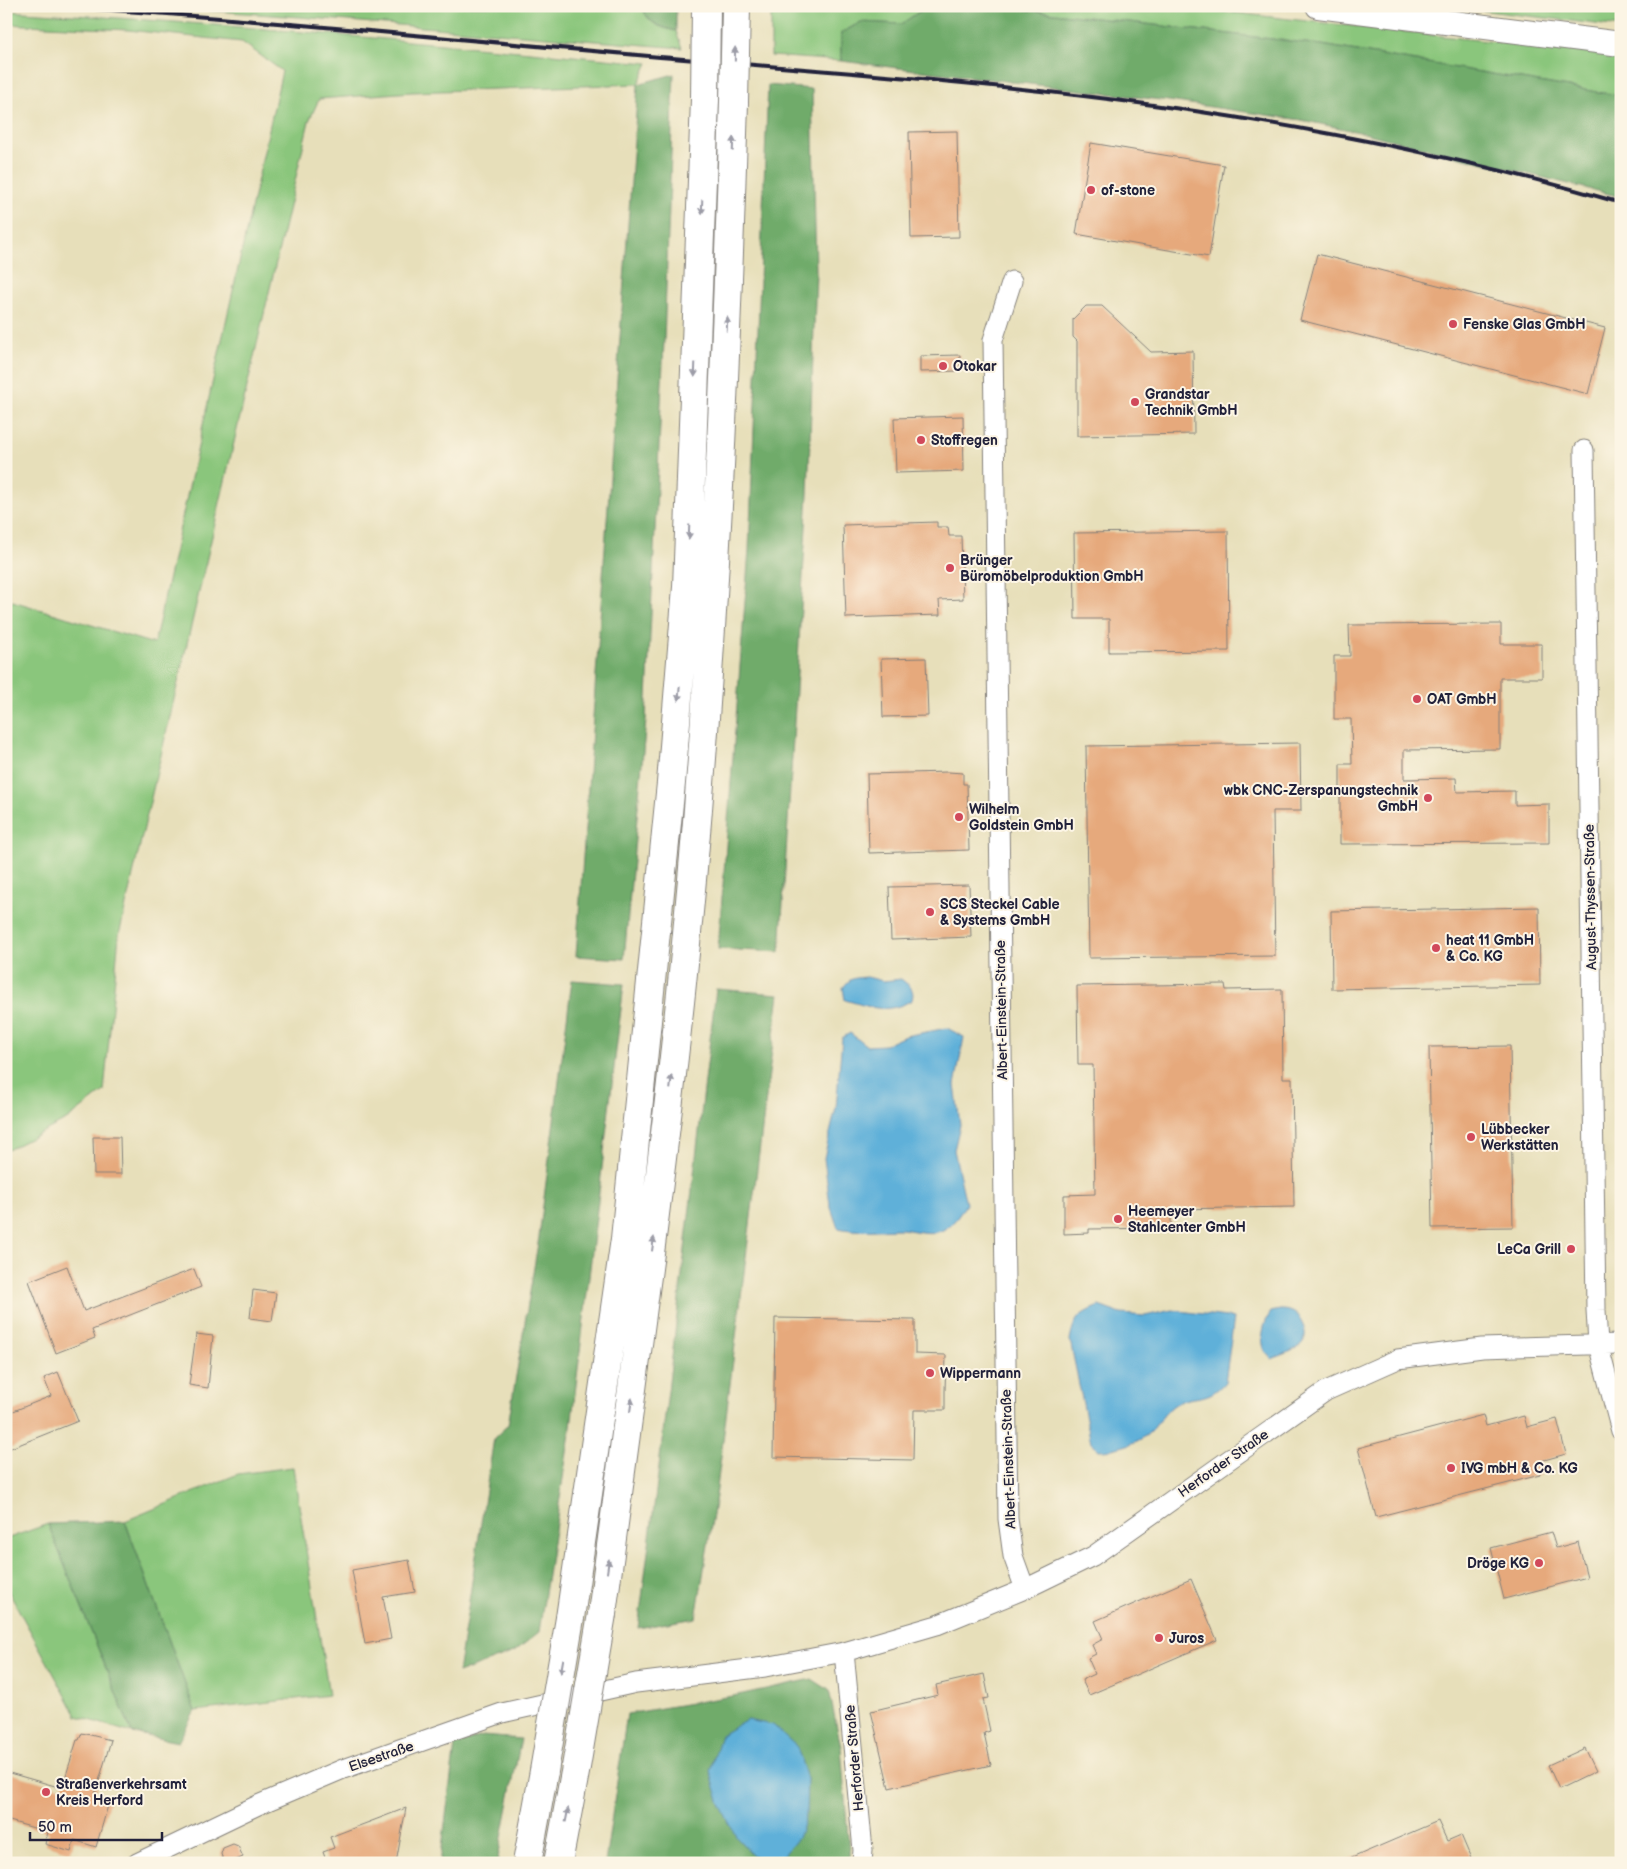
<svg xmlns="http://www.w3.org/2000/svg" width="1627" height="1869" font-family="'Balsamiq Sans',sans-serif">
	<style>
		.green { fill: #8ac67b; stroke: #56745b }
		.forest { fill: #6fab6b; stroke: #486653 }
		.water { fill: #5eb0d9; stroke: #40698a }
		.building { fill: #e6a97c }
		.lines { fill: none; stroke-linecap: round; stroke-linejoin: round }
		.minor-casing { stroke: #84807a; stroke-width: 21 }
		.major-casing { stroke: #84807a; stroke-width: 26 }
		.highway-casing { stroke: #84807a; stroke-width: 30 }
		.minor { stroke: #fff; stroke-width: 19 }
		.major { stroke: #fff; stroke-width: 24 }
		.highway { stroke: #fff; stroke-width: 28 }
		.rail { stroke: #22223b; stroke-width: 4 }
		.highway-bridge-casing { stroke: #84807a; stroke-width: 30; stroke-linecap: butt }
		.highway-bridge { stroke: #fff; stroke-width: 28 }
		.oneway { fill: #9c9ca7 }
		.poi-dot { fill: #d1495b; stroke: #fcf5e5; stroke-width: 2 }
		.labels { text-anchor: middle; stroke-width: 4; stroke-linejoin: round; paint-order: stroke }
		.poi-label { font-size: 14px; font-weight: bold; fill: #22223b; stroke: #fcf5e5; text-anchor: start }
		.street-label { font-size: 14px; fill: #22223b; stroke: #fcf5e5 }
	</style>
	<rect width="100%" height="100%" fill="#fcf5e5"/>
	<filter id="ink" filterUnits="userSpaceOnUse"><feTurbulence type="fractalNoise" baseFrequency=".02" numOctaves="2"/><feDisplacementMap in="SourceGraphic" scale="10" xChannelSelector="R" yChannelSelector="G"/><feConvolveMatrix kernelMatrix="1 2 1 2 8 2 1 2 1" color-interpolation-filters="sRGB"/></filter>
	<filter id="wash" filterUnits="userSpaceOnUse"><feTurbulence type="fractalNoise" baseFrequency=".0096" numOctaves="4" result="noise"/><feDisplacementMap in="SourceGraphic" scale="20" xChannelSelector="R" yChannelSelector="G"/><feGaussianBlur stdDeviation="1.12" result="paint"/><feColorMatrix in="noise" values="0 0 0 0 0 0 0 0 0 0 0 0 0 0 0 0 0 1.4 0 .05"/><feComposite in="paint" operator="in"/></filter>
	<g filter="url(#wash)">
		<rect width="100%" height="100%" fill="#e7dfba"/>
		<path class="green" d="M146,6H642C648,24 659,27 676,31L682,48L299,17Z
			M771,6H928L901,24L861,22L841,33V61L771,56Z
			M995,6H1173L1621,56V96L1322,45Z
			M1445,6H1621V27Z
			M6,11C221,23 434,43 648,63L638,84L412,92L319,99L309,121L119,935L104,1091L68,1119L6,1151V599L154,644L282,71L242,42L128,30L6,24Z
			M293,1467L329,1695L195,1711L125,1521L238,1474Z
			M48,1524L132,1733L77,1716L6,1587V1539Z"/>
		<path class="forest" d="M642,6H676V31C660,27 647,23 642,6Z
			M928,6H995L1322,45L1621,96V197L1364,133L1301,120L1169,101L841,61V33L861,22L901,24Z
			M674,74L664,341L646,720L624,959L576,956L638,84Z
			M768,85L812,89L816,272L808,494L780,952L718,949L749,550Z
			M572,980L624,984L571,1427L539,1632L514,1652L458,1673L494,1438L508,1425L539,1237Z
			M716,989L779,994L716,1496L696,1618L638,1628L657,1483Z
			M125,1521L195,1711L178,1742L132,1733L48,1524Z
			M812,1679L829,1690L841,1747L850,1863H605L627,1714L738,1695Z
			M482,1736L521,1739L497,1863H440L455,1745Z"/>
		<path class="water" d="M867,977L883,981L901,979C910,986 915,989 912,1000C887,1015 871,1007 845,1000L843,988C850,977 855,978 867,977Z
			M947,1028L964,1037L955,1085L960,1125L954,1150L966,1204C960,1214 954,1224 943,1230C932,1236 913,1230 901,1229C878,1229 862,1233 838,1228L830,1205L824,1158L836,1108L842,1038L850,1033L867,1046L885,1045L905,1036Z
			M1099,1306L1121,1314L1145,1316L1172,1310L1234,1318L1225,1382C1206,1405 1191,1392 1173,1406C1165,1412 1159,1422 1152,1430C1141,1443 1116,1450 1099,1450L1091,1443L1070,1340C1074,1318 1079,1314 1099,1306Z
			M1280,1310C1283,1310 1288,1310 1292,1312C1301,1315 1309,1333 1303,1342C1297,1351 1281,1355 1272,1359C1257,1348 1262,1325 1271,1312Z
			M747,1720L773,1725L797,1747L807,1779L806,1816L798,1838L783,1856L768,1860L754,1856L736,1837L720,1804L710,1771L721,1735Z"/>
		<g id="blocks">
			<path class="building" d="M957,131L959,237L911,238L909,132Z
				M1091,143L1224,165L1209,257L1076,234Z
				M1317,254L1605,328L1588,394L1300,320Z
				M1086,306H1102L1151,352L1193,351L1194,434L1077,436V341L1073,337V319Z
				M960,355V371L920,372V356Z
				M963,416L964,471L896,473L894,418Z
				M937,522V527H948L949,536H961L963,599L939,600L940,615L846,618L843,525Z
				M1228,531L1229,651L1109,652V619H1075L1074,533Z
				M1501,624V644H1542V678H1500V749L1404,750V779L1456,778L1457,792L1515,791V805L1549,804V843L1340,844V764H1352L1351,719H1334V656H1350L1349,625Z
				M926,658L928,716L883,717L881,659Z
				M1300,743L1301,811H1273L1275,956L1089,958L1086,746Z
				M948,772L963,773V784H967L969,850L869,853L867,774Z
				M969,885L971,937L891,940L889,887Z
				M1539,907L1540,985L1332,989L1331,911Z
				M1225,984L1226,990L1282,989L1283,1078H1292L1294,1207L1171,1209V1228L1089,1229V1233L1064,1234V1195L1095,1194L1093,1065H1078L1077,986Z
				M1510,1046L1513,1227L1432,1228L1429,1047Z
				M93,1137H120L121,1174H94Z
				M67,1266L84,1311L194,1269L201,1287L92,1330L95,1338L56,1353L29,1281Z
				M253,1290L276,1293L272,1321L250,1318Z
				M775,1318L915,1320V1354L946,1355L945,1391V1410H914L913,1460L773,1457Z
				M196,1334L213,1336L208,1388L189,1385Z
				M58,1372L78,1421L6,1450V1414L51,1396L44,1378Z
				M1483,1415L1486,1426L1524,1416L1527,1427L1557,1419L1566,1454L1537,1462L1540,1475L1376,1517L1358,1448Z
				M1551,1532L1556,1548L1578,1542L1587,1577L1504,1599L1491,1548Z
				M409,1560L415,1592L383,1597L391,1639L365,1644L352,1570Z
				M1191,1579L1217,1640L1089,1695L1082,1680L1095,1674L1088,1658L1096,1654L1092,1645L1103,1639L1095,1621Z
				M984,1674L989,1698L983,1699L990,1731L984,1733L991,1765L889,1788L871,1711L938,1695L936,1685Z
				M82,1733L111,1740L94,1798L109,1802L96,1847L74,1840L71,1852L45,1844L48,1832L6,1820V1772L62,1788L77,1740H79Z
				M1585,1748L1596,1771L1559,1789L1548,1765Z
				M406,1808L396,1863H327L323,1852L334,1848L330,1837Z
				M1438,1821L1447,1841L1461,1835L1473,1863H1340Z
				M233,1844L238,1846L243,1857L229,1863H224L221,1854L223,1848Z"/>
		</g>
	</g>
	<g filter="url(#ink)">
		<use href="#blocks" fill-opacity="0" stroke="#84807a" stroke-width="1"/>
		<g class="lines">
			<g class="minor-casing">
				<path id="minor" d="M1012,281L993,340L1008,1519L1013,1556L1025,1589
					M1584,450L1596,1310L1598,1344L1621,1431
					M844,1652L863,1850L862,1863
					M137,1863L258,1805L343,1769L502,1713L636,1683L765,1667L844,1652L937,1625L1025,1589L1093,1556L1326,1391L1398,1359L1482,1348L1621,1344"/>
			</g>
			<g class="major-casing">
				<path id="major" d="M1318,6L1621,44"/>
			</g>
			<g class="highway-casing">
				<path id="highway" d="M602,1614C629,1407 659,1201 681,993C712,697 725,399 734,102
					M570,1618L625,1239L671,783L687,587L705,99
					M527,1863L544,1771
					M558,1863L576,1767"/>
			</g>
			<use href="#minor" class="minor"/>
			<use href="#major" class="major"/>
			<use href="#highway" class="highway"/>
			<path class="rail" d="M34,6C120,9 206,17 291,24C414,35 537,46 660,57C809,70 960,80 1108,99C1281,121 1453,154 1621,203"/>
			<g class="highway-bridge-casing">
				<path id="highway-bridge" d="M705,99L706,6
					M734,102L736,6
					M576,1767L602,1614
					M544,1771L570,1618"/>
			</g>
			<use href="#highway-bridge" class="highway-bridge"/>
		</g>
		<defs><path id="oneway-solid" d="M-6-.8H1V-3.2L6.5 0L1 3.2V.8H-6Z" transform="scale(1.25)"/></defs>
		<g class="oneway">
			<use href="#oneway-solid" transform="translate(735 54) rotate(-89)"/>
			<use href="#oneway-solid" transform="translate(733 144) rotate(-88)"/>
			<use href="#oneway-solid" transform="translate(702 207) rotate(92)"/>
			<use href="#oneway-solid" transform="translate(727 324) rotate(-88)"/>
			<use href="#oneway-solid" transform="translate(695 370) rotate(92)"/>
			<use href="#oneway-solid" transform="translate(689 532) rotate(92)"/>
			<use href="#oneway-solid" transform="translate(679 694) rotate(95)"/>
			<use href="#oneway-solid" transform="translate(671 1082) rotate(-84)"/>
			<use href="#oneway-solid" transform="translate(653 1244) rotate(-82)"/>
			<use href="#oneway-solid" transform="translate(631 1405) rotate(-82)"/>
			<use href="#oneway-solid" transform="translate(608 1566) rotate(-82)"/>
			<use href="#oneway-solid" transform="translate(562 1666) rotate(100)"/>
			<use href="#oneway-solid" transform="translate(567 1815) rotate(-79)"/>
		</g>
	</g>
	<g class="poi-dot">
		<circle cx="1091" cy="190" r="5"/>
		<circle cx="1453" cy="324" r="5"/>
		<circle cx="943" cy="366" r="5"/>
		<circle cx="1135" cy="402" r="5"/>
		<circle cx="921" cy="440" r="5"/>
		<circle cx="950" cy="568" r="5"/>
		<circle cx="1417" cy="699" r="5"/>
		<circle cx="1428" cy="798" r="5"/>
		<circle cx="959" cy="817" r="5"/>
		<circle cx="930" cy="912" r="5"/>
		<circle cx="1436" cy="948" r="5"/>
		<circle cx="1471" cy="1137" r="5"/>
		<circle cx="1118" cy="1219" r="5"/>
		<circle cx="1571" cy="1249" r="5"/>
		<circle cx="930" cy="1373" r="5"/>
		<circle cx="1451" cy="1468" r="5"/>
		<circle cx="1539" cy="1563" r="5"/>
		<circle cx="1159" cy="1638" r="5"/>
		<circle cx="46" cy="1792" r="5"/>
	</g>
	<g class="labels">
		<g class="poi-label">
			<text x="1101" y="195">of-stone</text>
			<text x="1463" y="329">Fenske Glas GmbH</text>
			<text x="953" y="371">Otokar</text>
			<text x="1145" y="399">Grandstar<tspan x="1145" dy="16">Technik GmbH</tspan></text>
			<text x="931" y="445">Stoffregen</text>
			<text x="960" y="565">Brünger<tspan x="960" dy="16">Büromöbelproduktion GmbH</tspan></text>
			<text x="1427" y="704">OAT GmbH</text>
			<text x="1418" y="795" text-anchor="end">wbk CNC-Zerspanungstechnik<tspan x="1418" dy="16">GmbH</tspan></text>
			<text x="969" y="814">Wilhelm<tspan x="969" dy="16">Goldstein GmbH</tspan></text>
			<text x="940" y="909">SCS Steckel Cable<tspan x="940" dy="16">&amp; Systems GmbH</tspan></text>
			<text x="1446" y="945">heat 11 GmbH<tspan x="1446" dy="16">&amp; Co. KG</tspan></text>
			<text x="1481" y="1134">Lübbecker<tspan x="1481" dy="16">Werkstätten</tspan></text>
			<text x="1128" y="1216">Heemeyer<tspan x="1128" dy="16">Stahlcenter GmbH</tspan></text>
			<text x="1561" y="1254" text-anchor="end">LeCa Grill</text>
			<text x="940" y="1378">Wippermann</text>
			<text x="1461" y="1473">IVG mbH &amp; Co. KG</text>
			<text x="1529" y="1568" text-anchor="end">Dröge KG</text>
			<text x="1169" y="1643">Juros</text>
			<text x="56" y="1789">Straßenverkehrsamt<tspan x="56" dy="16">Kreis Herford</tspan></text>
		</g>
		<g class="street-label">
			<text transform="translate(1590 897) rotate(-91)" y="5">August-Thyssen-Straße</text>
			<text transform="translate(1001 1010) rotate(-91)" y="5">Albert-Einstein-Straße</text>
			<text transform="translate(1008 1459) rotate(-92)" y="5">Albert-Einstein-Straße</text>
			<text transform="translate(1223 1463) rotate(-35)" y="5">Herforder Straße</text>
			<text transform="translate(381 1756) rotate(-19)" y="5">Elsestraße</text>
			<text transform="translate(854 1758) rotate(-95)" y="5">Herforder Straße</text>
		</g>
	</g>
	<rect width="1627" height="1869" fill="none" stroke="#fcf5e5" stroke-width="25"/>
	<path d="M30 1832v8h132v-8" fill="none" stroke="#22223b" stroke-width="2.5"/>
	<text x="38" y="1832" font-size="15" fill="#22223b" stroke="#fcf5e5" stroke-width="4" paint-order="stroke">50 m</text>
</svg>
